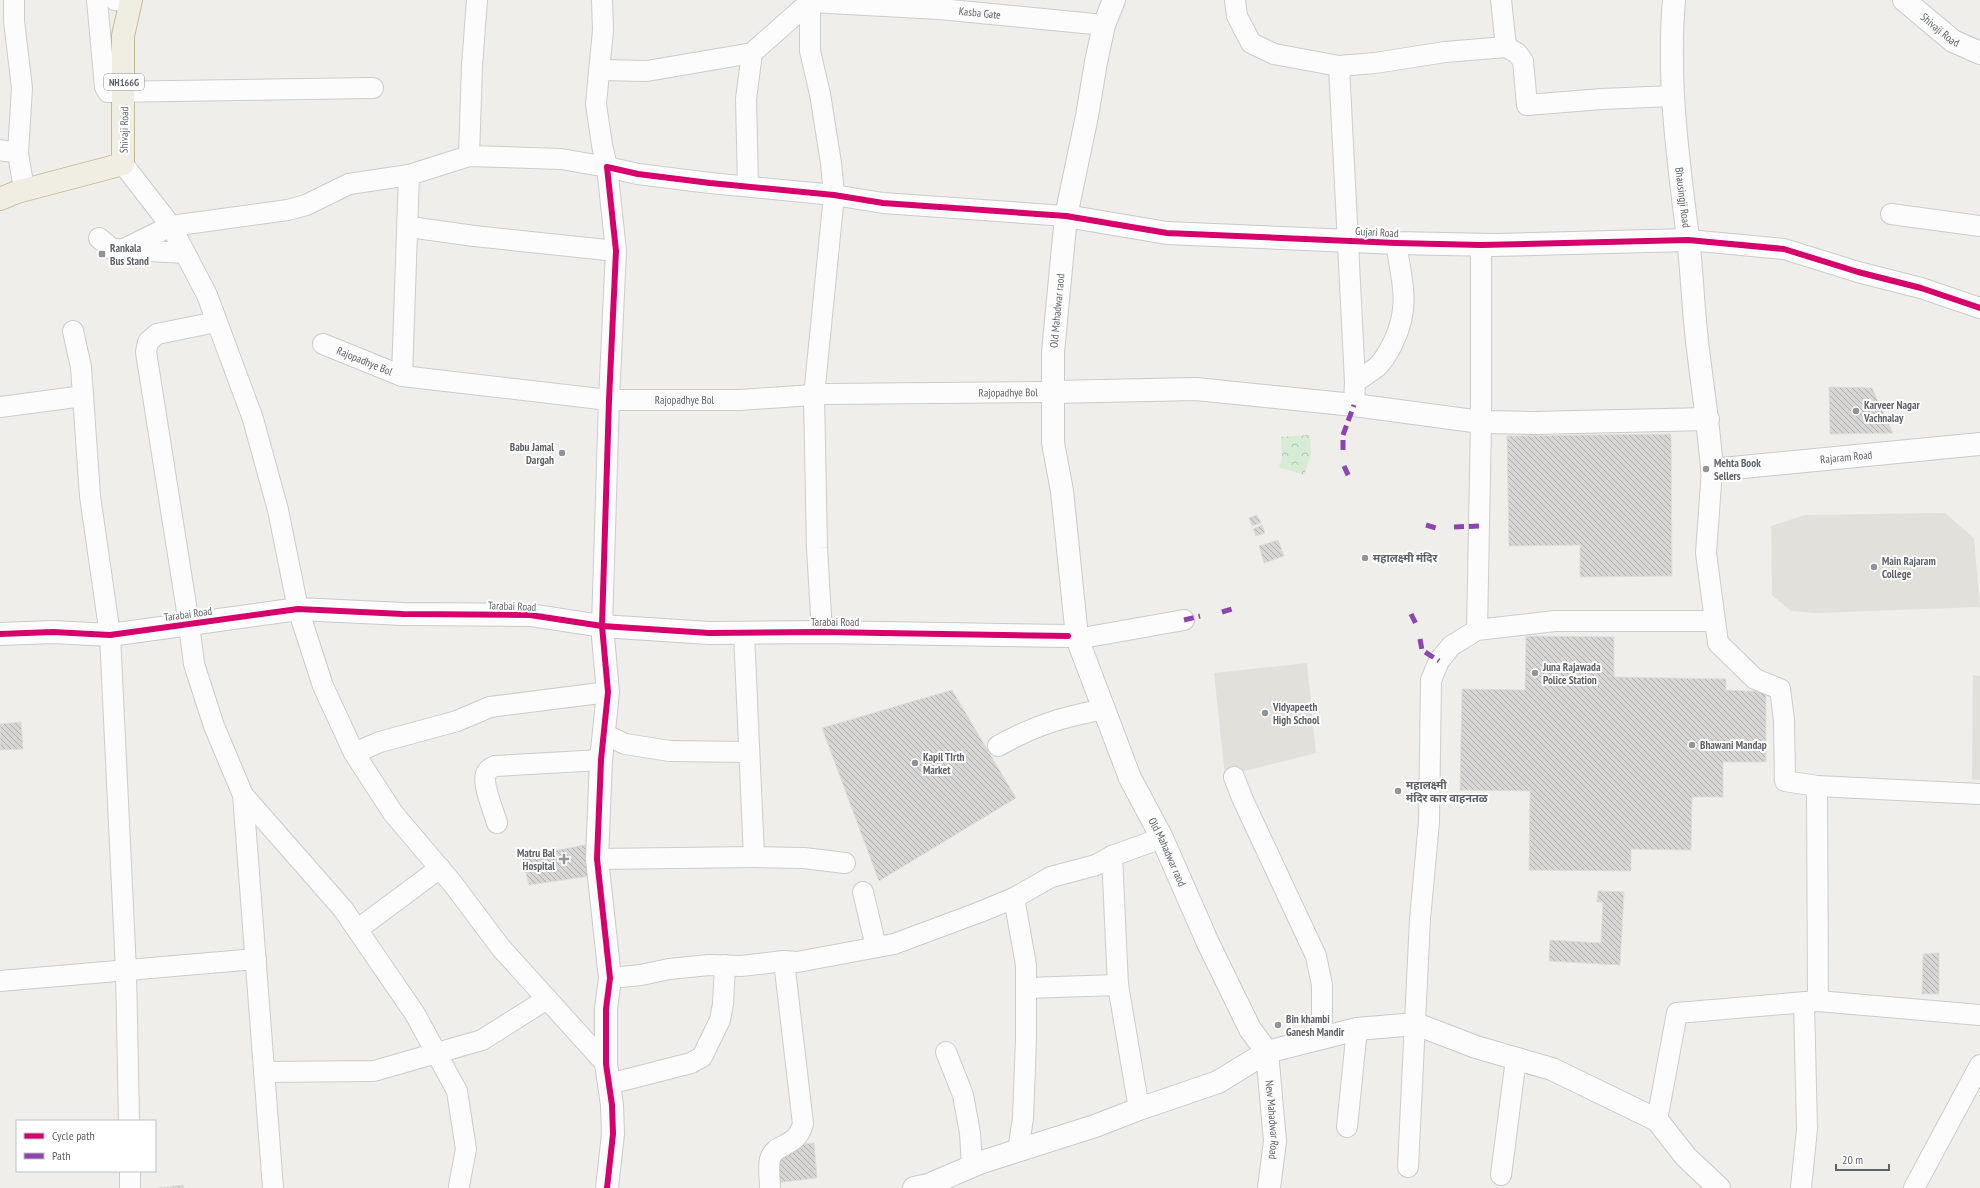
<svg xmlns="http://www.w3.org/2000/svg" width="1980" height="1188" font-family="'PT Sans Narrow','Noto Sans Devanagari',sans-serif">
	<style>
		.education { fill: #e2e0da }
		.park { fill: url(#park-crowns) }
		.building { fill: url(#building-back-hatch); stroke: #deddd9 }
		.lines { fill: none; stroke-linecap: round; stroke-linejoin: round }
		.street-casing { stroke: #cbcccc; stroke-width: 22 }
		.secondary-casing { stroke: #cacacb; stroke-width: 24 }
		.highway-casing { stroke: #c8b996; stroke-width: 24 }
		.street { stroke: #fdfcfc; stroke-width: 20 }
		.secondary { stroke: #fdfcfc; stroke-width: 22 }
		.highway { stroke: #f0ede3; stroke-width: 22 }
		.quiet { stroke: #8e44ad; stroke-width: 5; stroke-dasharray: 10 5; stroke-linecap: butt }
		.cycleway-casing { stroke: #fff; stroke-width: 8 }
		.cycleway { stroke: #d6006c; stroke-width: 6 }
		.poi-dot { fill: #919496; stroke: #fff; stroke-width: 1.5 }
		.labels { text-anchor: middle; stroke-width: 4; stroke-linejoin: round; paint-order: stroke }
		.shield { fill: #fff; stroke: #8f9295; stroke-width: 1 }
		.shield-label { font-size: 10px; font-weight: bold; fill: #5f6368 }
		.street-label { font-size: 11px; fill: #5f6368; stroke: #fff }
		.poi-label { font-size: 11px; font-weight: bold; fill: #5f6368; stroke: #fff; text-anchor: start }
	</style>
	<defs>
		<pattern id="park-crowns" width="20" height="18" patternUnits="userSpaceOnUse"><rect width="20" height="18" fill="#d8ebd6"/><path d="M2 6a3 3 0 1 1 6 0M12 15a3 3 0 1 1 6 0" fill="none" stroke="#b2c2b1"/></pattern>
		<pattern id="building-back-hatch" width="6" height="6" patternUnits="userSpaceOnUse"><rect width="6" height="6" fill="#d6d5d3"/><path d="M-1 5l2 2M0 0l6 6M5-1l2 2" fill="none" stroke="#b1b0af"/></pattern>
	</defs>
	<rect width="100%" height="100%" fill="#efeeea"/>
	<path class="education" d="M1945,513L1974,538L1980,607L1815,613L1791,611L1772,595L1771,526L1805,515Z
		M1307,663L1316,753L1225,776L1214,673Z
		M1973,675L1980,676V780L1972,779Z"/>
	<path class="park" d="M1310,435L1311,455L1304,475L1279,467L1282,458L1281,437Z"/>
	<path class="building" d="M1829,387L1872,388L1893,433L1830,434Z
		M1671,434L1672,576L1580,577V545L1509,546L1507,436Z
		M1257,515L1261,523L1252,526L1249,518Z
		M1262,525L1265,533L1256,536L1253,529Z
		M1278,540L1284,556L1264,563L1259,546Z
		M1526,636L1614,637V677L1726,679V690L1766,692V762H1723V797H1692L1691,850L1631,849V871L1529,870L1530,791L1460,790L1462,689L1525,690Z
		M952,690L1016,798L879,881L822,728Z
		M21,722L23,749L0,750V724Z
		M589,844L590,876L529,885L522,857Z
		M1598,891L1624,892L1620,965L1549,961L1550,940L1601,943L1603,902H1597Z
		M1939,953V994H1922L1923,954Z
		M814,1143L817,1178L774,1183L772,1165L782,1157L784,1158L783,1150L790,1145Z
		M183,1185L184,1188H158Z"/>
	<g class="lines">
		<g class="street-casing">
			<g id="street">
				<path d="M14,0V21L22,88L18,153L24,190"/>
				<path d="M97,0L105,87L108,92L373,88"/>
				<path d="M115,0L131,2"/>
				<path id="s1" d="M808,0L810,2L940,9L1104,25"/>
				<path d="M1235,0L1237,16L1251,43L1274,54L1339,66L1375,63L1445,52L1506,47L1517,53L1523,61L1527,105L1602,99L1673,96"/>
				<path d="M1501,0L1506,47"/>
				<path d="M810,2V51L820,94L831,163L834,195L814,396L817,548L822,632"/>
				<path d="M1339,66L1355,382L1354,405"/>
				<path d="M600,70L647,71L752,53L812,0"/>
				<path d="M0,150L18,153"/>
				<path d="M469,156L472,66L477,0"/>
				<path d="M123,164L171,226L207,295L253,419L278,510L298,609L323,686L354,753L393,813L453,884L501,948L606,1064"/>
				<path d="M748,186L746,99L752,53"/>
				<path d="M1891,214L1980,226"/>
				<path d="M417,228L474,236L616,251"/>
				<path d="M99,238L112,249L185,253"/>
				<path d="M1688,240L1784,249L1858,272L1921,288L1980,308"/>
				<path d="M122,250L171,226L288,210L306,205L349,184L409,175L469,156L561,159L607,167L602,145L596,104L603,30L602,0"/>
				<path d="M216,322L157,334L148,342L146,352L189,624L194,664L214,726L243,795L273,1188"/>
				<path d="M73,331L81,367L90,496L110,635L126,970L129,1121"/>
				<path id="s2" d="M323,344L402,376L609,400H740L827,394L1054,392"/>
				<path d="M402,376L409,175"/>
				<path d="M1355,382C1362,377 1371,372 1378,366C1385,359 1389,351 1393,343C1411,306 1402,282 1396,243"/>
				<path d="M0,407L83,396"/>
				<path d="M1712,470L1706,553L1718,643L1755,679L1780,689L1784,720L1785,781L1817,786L1980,794"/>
				<path d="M602,626L609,400L616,251L607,167L638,174L710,183L834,195L883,203L1066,216"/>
				<path d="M1477,630L1481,422V245"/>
				<path d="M1088,637L1184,620"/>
				<path d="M604,734L625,744L670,751L749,752"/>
				<path d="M998,746C1036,725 1062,717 1105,709"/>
				<path d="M354,753L380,742L457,721L490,707L608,692"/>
				<path d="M1234,777L1243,800L1316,956L1322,985V1036"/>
				<path d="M1817,786L1818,1001"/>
				<path d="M243,795L343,909L415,1014L457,1091L466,1149L459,1186"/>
				<path d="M497,823C494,812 482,784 486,774C487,770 491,768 495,766L601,760"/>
				<path d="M1112,856L1118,985"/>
				<path d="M754,857L804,858L845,863"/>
				<path d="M597,859L754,857L744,633"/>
				<path d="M863,892L876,947"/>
				<path d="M1014,898L1026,965V1039L1023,1118L1018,1151"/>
				<path d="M358,929L440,868"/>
				<path d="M610,978L641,975L669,969L709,965L741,966L784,961L797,962L894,944L980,912L1014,898L1051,877L1096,865L1112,856L1162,838"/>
				<path d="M0,981L256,959"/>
				<path d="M1026,988L1118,985L1139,1109"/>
				<path d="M946,1052L963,1095L970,1133L972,1166"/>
				<path d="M264,1072L374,1071L482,1040L547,999"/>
				<path d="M609,1084L691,1063L702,1057L720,1020L723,1004L725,965"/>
				<path d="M1657,1120L1677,1013L1818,1001L1980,1015"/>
				<path d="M1347,1127L1357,1029"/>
				<path d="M1408,1167L1420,919L1429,822L1431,680L1439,661L1451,646L1477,630L1555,621H1715"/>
				<path d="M130,1171V1188"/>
				<path d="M1501,1175L1516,1059"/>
				<path d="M770,1188C770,1179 768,1168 770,1159C775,1142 796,1149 803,1124L784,961"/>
				<path d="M1801,1188L1807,1129L1804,1002"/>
				<path d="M1914,1188L1980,1065"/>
			</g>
		</g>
		<g class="secondary-casing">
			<g id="secondary">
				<path id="s3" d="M1674,0C1667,80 1678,159 1688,238C1692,272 1693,307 1697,341C1702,384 1709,427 1712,470L1980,444"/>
				<path id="s4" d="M1904,0L1953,41L1980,53"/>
				<path d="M1066,216L1167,233L1396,243L1493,245L1688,240"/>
				<path d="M1054,392L1196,389L1354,405L1481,422L1533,423L1708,419"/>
				<path d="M602,626L608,692L601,760L597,859L610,978L606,1009V1064L612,1105L613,1134L607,1188"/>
				<path id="s5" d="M1076,627L1062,491L1053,443V352L1066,216L1087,116L1096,62L1104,25L1114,0"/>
				<path d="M0,634L53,632L110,635L298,609L403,614L530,615L602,626L709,633L822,632L1068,636"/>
				<path id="s6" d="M1080,646L1130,778L1162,838L1208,943L1250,1029L1267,1052"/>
				<path id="s7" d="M1267,1052L1275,1141L1269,1188"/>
				<path d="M914,1188L928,1185L982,1162L1095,1126L1139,1109L1218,1082L1267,1052L1357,1029L1416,1024L1476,1047L1552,1069L1657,1120L1686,1157L1719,1188"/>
			</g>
		</g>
		<g class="highway-casing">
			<path id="highway" d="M0,199L17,192L123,164V36L131,0"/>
		</g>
		<use href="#street" class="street"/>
		<use href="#secondary" class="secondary"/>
		<use href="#highway" class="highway"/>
		<path class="quiet" d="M1343,450V435L1354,405
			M1344,466L1349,477
			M1426,525L1436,528
			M1454,527L1479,526
			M1222,612L1235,608
			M1411,614L1417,626
			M1184,620L1200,616
			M1420,639L1422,650L1439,661"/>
		<g class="cycleway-casing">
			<path id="cycleway" d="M0,634L53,632L110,635L298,609L403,614L530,615L602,626L709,633L822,632L1068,636
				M607,1188L613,1134L612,1105L606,1064V1009L610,978L597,859L601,760L608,692L602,626L609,400L616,251L607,167L638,174L710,183L834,195L883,203L1066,216L1167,233L1396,243L1481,245L1688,240L1784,249L1858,272L1921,288L1980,308"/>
		</g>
		<use href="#cycleway" class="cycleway"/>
	</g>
	<g class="poi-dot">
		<rect x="98" y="250" width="8" height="8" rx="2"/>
		<circle cx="1856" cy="411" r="4"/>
		<circle cx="562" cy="453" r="4"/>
		<circle cx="1706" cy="469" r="4"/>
		<circle cx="1365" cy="558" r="4"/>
		<circle cx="1874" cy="567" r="4"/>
		<circle cx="1535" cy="673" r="4"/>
		<circle cx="1265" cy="713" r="4"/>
		<circle cx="1692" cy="745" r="4"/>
		<circle cx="915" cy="763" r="4"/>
		<circle cx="1398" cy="791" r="4"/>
		<path d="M562 853h4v4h4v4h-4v4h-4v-4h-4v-4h4z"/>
		<circle cx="1278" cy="1025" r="4"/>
	</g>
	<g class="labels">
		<rect class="shield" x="104" y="74" width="40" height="16" rx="3"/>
		<g class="shield-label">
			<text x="124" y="86">NH166G</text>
		</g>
		<g class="street-label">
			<text dy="4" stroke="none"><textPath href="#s1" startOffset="173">Kasba Gate</textPath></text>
			<text dy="4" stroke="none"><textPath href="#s4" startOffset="47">Shivaji Road</textPath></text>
			<text transform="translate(124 130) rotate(-89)" y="4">Shivaji Road</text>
			<text dy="4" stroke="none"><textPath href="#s3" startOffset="198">Bhausingji Road</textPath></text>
			<text transform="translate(1377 232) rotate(3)" y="4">Gujari Road</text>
			<text dy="4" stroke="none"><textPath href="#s5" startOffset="318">Old Mahadwar raod</textPath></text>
			<text dy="4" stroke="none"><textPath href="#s2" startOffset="45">Rajopadhye Bol</textPath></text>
			<text dy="4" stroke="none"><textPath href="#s2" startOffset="693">Rajopadhye Bol</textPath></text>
			<text dy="4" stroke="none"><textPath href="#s2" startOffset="369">Rajopadhye Bol</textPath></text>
			<text dy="4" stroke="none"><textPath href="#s3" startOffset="607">Rajaram Road</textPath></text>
			<text transform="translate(512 606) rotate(2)" y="4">Tarabai Road</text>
			<text transform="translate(188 614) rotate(-8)" y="4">Tarabai Road</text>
			<text x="835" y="626">Tarabai Road</text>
			<text dy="4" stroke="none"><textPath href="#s6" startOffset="224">Old Mahadwar raod</textPath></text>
			<text dy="4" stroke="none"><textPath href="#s7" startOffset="68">New Mahadwar Road</textPath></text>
		</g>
		<g class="poi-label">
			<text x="110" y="252">Rankala<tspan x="110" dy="13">Bus Stand</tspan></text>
			<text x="1864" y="409">Karveer Nagar<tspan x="1864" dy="13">Vachnalay</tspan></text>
			<text x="554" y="451" text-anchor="end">Babu Jamal<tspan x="554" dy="13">Dargah</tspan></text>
			<text x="1714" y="467">Mehta Book<tspan x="1714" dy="13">Sellers</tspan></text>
			<text x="1373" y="562">महालक्ष्मी मंदिर</text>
			<text x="1882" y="565">Main Rajaram<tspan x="1882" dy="13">College</tspan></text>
			<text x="1543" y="671">Juna Rajawada<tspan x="1543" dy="13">Police Station</tspan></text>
			<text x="1273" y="711">Vidyapeeth<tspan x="1273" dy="13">High School</tspan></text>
			<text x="1700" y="749">Bhawani Mandap</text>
			<text x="923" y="761">Kapil TIrth<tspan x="923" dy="13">Market</tspan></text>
			<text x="1406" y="789">महालक्ष्मी<tspan x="1406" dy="13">मंदिर कार वाहनतळ</tspan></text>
			<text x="555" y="857" text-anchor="end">Matru Bal<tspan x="555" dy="13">Hospital</tspan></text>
			<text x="1286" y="1023">Bin khambi<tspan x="1286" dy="13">Ganesh Mandir</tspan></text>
		</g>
	</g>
	<rect x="16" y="1120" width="140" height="52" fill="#ffffff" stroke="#bfc1c3"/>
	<rect x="24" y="1133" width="20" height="6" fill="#d6006c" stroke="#bfc1c3"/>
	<text x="52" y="1140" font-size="12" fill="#5f6368">Cycle path</text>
	<rect x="24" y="1153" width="20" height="6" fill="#8e44ad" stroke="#bfc1c3"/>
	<text x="52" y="1160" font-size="12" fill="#5f6368">Path</text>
	<path d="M1836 1164v6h53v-6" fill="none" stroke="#5f6368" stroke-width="2"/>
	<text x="1842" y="1164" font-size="12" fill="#5f6368" stroke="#ffffff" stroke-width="3" paint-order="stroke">20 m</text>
</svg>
